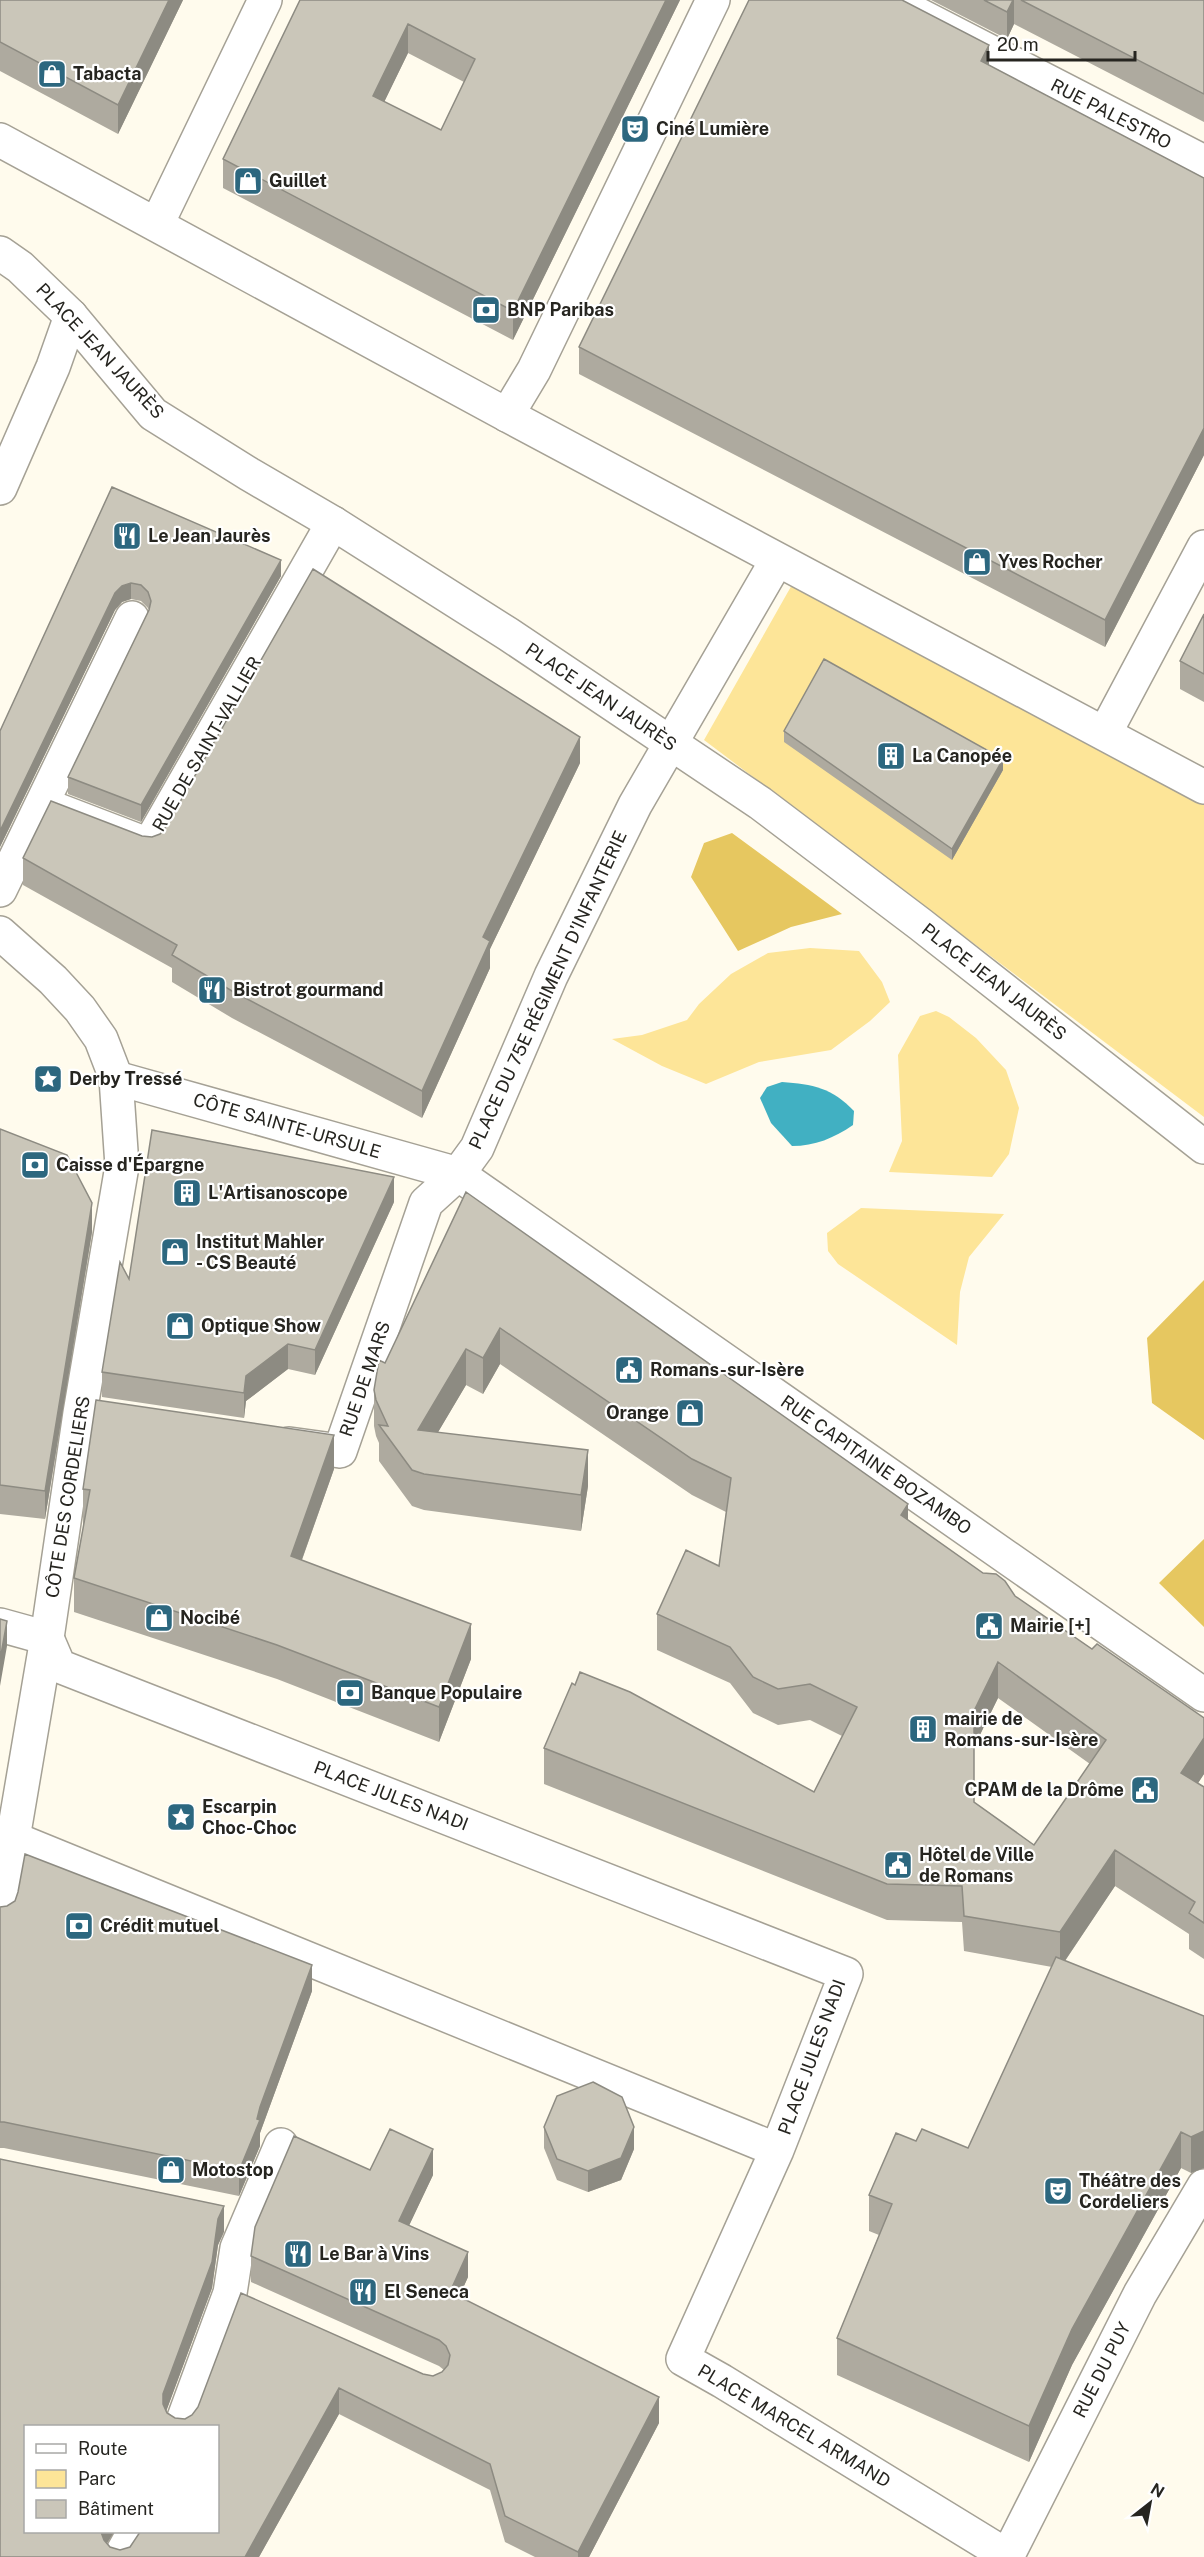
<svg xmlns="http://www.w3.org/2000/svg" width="1204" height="2557" font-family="'Public Sans',sans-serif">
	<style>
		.green { fill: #fde598 }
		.forest { fill: #e6c760 }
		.water { fill: #41b0c2 }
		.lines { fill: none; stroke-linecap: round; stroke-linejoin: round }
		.pedestrian-casing { stroke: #a5a195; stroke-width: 36 }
		.minor-casing { stroke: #a5a195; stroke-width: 36 }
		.tertiary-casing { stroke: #a5a195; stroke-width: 36 }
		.secondary-casing { stroke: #a5a195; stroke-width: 36 }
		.pedestrian { stroke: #fff; stroke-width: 33 }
		.minor { stroke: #fff; stroke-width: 33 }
		.tertiary { stroke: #fff; stroke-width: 33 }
		.secondary { stroke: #fff; stroke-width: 33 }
		.wall { fill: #aeaa9f; fill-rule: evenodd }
		.shaded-wall { fill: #8d8b82 }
		.building { fill: #cac6b9; stroke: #8d8b82; stroke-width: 1.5; fill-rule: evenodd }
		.labels { text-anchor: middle; stroke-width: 4.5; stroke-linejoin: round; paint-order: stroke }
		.poi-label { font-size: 18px; font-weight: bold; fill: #262520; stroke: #fff; text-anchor: start }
		.street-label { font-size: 18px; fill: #262520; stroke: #fff }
	</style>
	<rect width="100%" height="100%" fill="#fffbed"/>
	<path class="green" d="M793,583L1204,804V1117L704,740Z
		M810,948L859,951L882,982L890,1002L870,1021L831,1050L759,1062L706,1084L662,1066L612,1039L642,1035L687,1020L699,1004L731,974L768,953Z
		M936,1011L949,1017L976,1038L1006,1070L1019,1108L1009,1154L992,1177L889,1172L902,1141L898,1055L920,1016Z
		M861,1208L1004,1214L969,1257L960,1292L957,1345L838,1264L828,1251L827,1233Z"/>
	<path class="forest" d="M732,833L842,914L791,927L738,951L691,877L704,843Z
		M1204,1280V1440L1152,1403L1147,1338Z
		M1204,1539V1627L1159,1583Z"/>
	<path class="water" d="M782,1082C813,1084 832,1088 854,1111L853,1125C834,1138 815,1146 792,1146L771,1123L760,1098L767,1087Z"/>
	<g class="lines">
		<g class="pedestrian-casing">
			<path id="pedestrian" d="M0,488L53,367L71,316"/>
		</g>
		<g class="minor-casing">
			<path id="minor" d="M890,0L1204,162
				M157,224L265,0
				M507,415L534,370L713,0
				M42,804L149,845L333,523
				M0,890L132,618
				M289,1444L340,1451L426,1203L458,1174L1204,1695
				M0,1625L47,1638L59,1666L846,1974L777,2150L683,2359L722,2381L1009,2557
				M12,1838L777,2150
				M181,2426L230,2293L237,2248L281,2145
				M120,2557L134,2532
				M1007,2557L1140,2294L1204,2186"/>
		</g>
		<g class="tertiary-casing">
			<path id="tertiary" d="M1105,733L1204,547
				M116,1078L458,1174L477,1148L551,976L635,805L777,560"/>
		</g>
		<g class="secondary-casing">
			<path id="secondary" d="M0,140L507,415L1204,787
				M0,253L20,267L71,316L153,414L249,474L333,523L508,634L760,803L920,924L1204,1147
				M0,933L53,980L80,1009L101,1039L116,1078L122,1166L80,1413L47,1638L0,1915"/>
		</g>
		<use href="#pedestrian" class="pedestrian"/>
		<use href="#minor" class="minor"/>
		<use href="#tertiary" class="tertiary"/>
		<use href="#secondary" class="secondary"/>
	</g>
	<path class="wall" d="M0,0H183L118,134L0,71Z
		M300,0H680L513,340L223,188V159ZM408,53L464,82L441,130L384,102Z
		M931,0H1204V122L1014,24L1007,39Z
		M989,65L1204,178V455L1105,647L579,374V347Z
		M112,487L281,576L141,822L68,794V777L149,610L148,608L141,601L131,599L122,602L115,610L0,847V731Z
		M1204,614V702L1180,689V661Z
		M784,731L1003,770L952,860L784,742Z
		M580,763L490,949V968L422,1118L232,1018L172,982V968L23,885V858L142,836L152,837Z
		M0,1129L92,1232L45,1519L0,1514Z
		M466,1192L908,1521L1015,1596L1092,1649L1204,1718V1774L1198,1783L1204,1787V1959L1189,1949V1934L1115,1886L1065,1961L1204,2016V2168L1191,2173L1181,2168L1072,2365L1029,2462L837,2375V2338L879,2235L869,2231V2195L916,2141L968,2148L1052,1967L964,1951L962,1922L887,1920L544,1784V1748L814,1792L842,1736L810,1720L778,1725L753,1713L730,1683L657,1650V1614L719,1566L726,1512L692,1495L500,1364L483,1394L466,1385L438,1432L588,1486L581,1531L424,1510L412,1506L379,1461V1443L376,1436L374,1426V1390L385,1363ZM998,1698L1090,1764L1034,1845L974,1802V1747Z
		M394,1202L315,1375L288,1369L246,1401L244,1418L102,1397V1372L129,1279Z
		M334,1469L302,1560L471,1659L439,1742L277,1679L74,1612V1578L84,1524H83V1489Z
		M0,1907L312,1991L260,2133V2146L239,2196L4,2148H0Z
		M544,2127L634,2149L621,2180L588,2192L557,2180L544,2148Z
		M370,2170L433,2175L409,2225L468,2277L459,2296L659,2423L589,2557H535L505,2542L490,2490L339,2414L259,2557H0L224,2232L218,2245L212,2288L166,2411L175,2418L185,2419L192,2415L198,2407L423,2374L433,2376L442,2372L444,2370L439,2366L251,2282V2256ZM218,2427L130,2547L120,2550L110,2547L107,2543L114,2532H26Z"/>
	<path class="shaded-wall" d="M169,0H183L118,134V105Z
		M666,0H680L513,340V311Z
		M1013,0H1014V24L1007,39V12Z
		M408,24V53L373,125V96Z
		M989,45V72L981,61Z
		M1204,428V455L1105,647V620Z
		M281,560V576L141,822V805Z
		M131,583V599L122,602L115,610L0,847V831L115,593L122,586Z
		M580,737V763L490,949V968L422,1118V1091L483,937Z
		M1003,759V770L952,860V849Z
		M394,1177V1202L315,1375V1350Z
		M92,1203V1232L45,1519V1491Z
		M500,1328V1364L483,1394V1358Z
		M288,1344V1369L246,1401L244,1418V1393L246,1376Z
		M466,1349V1385L418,1466V1430Z
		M334,1435V1469L291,1590V1556Z
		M588,1450V1486L581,1531V1495Z
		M908,1504V1540L901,1515Z
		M7,1621V1646L0,1686V1660Z
		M471,1624V1659L439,1742V1707Z
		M998,1662V1698L974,1747V1711Z
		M1204,1738V1774L1181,1809V1773Z
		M1115,1850V1886L1060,1968V1932Z
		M312,1965V1991L260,2133V2146L239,2196V2171L257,2119L260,2107Z
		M634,2127V2149L621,2180L588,2192V2171Z
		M1204,2131V2168L1191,2173V2137Z
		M1181,2132V2168L1072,2365L1029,2462V2426L1072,2329Z
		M433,2149V2175L399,2247V2221Z
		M224,2206V2232L218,2245L212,2288L163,2420V2394L218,2219Z
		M468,2252V2277L450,2318V2292Z
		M339,2388V2414L259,2557H245Z
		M659,2397V2423L589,2557H578V2552Z
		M101,2532H114L104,2548Z"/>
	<path class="building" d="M0,0H169L118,105L0,42Z
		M300,0H666L513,311L223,159ZM408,24L475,59L441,130L373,96Z
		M749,0H902L989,45L981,61L1204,178V428L1105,620L579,347Z
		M984,0H1013L1007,12Z
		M1021,0H1204V94Z
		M112,487L281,560L141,805L68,777L149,610L151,601L148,592L141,585L131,583L122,586L115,593L0,831V731Z
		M313,569L580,737L483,937L490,941L422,1091L232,991L172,955L177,945L23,858L51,801L142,836L152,837L160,834L165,828Z
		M1204,614V674L1180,661Z
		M824,659L1003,759L952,849L784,731Z
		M0,1129L67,1155L92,1203L45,1491L0,1485Z
		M152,1130L394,1177L315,1350L288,1344L246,1376L244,1393L102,1372L120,1262L129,1279Z
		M466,1192L908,1504L901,1515L983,1573L996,1574L1005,1581L1015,1596L1092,1649L1097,1644L1204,1718V1738L1181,1773L1204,1787V1923L1189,1913L1195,1902L1115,1850L1060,1932L964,1916L962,1886L887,1884L544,1748L572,1683L575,1685L580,1672L630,1692L814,1792L857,1707L810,1684L778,1689L753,1677L730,1647L657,1614L686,1550L719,1566L731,1478L692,1459L500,1328L483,1358L466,1349L418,1430L588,1450L581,1495L424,1474L412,1470L379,1425L388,1426L376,1400L374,1390L379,1360L385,1363ZM998,1662L1106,1740L1034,1845L974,1802V1711Z
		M96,1400L334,1435L291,1556L471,1624L439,1707L277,1645L74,1578L90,1490L83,1489Z
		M0,1619L7,1621L0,1660Z
		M25,1854L312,1965L260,2107L257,2119L260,2120L239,2171L4,2122H0V1907L7,1906L15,1901L18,1892Z
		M1056,1957L1204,2016V2131L1191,2137L1181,2132L1072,2329L1029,2426L837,2338L892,2204L869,2195L896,2133L916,2141L922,2129L968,2148Z
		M593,2082L622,2097L634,2127L621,2158L588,2171L557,2159L544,2127L557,2096Z
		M390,2129L433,2149L399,2221L468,2252L450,2292L659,2397L578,2552L505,2516L490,2464L339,2388L245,2557H0V2159L224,2206L218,2219L212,2262L163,2394V2404L167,2413L175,2418L185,2419L192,2415L198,2407L241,2293L423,2374L433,2376L442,2372L448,2365L450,2355L446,2346L439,2340L251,2256L255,2227L294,2136L370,2170ZM26,2427H218V2532H140L130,2547L120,2550L110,2547L104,2540L101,2532H26Z"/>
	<defs>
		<g id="shop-square" transform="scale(1.5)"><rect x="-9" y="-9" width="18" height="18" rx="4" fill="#2c677f" stroke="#fff"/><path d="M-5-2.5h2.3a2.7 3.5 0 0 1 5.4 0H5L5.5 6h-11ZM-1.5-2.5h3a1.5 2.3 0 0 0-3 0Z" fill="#fff"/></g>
		<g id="theatre-square" transform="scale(1.5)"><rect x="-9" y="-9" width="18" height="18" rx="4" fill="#2c677f" stroke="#fff"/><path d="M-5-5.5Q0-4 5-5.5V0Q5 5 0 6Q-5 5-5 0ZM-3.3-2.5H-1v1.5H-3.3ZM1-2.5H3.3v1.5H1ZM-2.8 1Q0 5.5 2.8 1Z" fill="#fff"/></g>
		<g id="bank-square" transform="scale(1.5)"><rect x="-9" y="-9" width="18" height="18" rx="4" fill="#2c677f" stroke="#fff"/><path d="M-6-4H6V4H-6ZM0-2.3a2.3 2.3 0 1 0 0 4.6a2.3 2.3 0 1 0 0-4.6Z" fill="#fff"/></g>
		<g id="restaurant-square" transform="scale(1.5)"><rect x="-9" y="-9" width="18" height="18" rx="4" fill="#2c677f" stroke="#fff"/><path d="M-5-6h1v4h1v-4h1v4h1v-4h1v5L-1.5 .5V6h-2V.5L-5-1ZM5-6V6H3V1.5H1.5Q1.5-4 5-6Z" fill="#fff"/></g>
		<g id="building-square" transform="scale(1.5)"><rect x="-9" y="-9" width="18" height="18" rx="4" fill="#2c677f" stroke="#fff"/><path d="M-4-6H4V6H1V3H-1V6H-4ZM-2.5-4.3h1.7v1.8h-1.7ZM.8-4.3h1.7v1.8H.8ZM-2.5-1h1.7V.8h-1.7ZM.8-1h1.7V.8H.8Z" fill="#fff"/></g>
		<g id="sight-square" transform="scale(1.5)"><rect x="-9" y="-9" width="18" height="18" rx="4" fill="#2c677f" stroke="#fff"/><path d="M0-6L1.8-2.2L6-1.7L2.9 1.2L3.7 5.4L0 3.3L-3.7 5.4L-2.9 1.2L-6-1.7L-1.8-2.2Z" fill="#fff"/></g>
		<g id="civic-square" transform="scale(1.5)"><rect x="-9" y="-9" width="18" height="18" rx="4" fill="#2c677f" stroke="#fff"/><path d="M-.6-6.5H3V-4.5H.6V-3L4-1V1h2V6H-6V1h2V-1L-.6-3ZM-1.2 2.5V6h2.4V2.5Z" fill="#fff"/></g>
	</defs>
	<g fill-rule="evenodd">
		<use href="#shop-square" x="52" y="74"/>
		<use href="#theatre-square" x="635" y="129"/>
		<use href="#shop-square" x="248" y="181"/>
		<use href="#bank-square" x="486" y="310"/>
		<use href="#restaurant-square" x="127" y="536"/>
		<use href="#shop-square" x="977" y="562"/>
		<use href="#building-square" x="891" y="756"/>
		<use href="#restaurant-square" x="212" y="990"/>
		<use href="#sight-square" x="48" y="1079"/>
		<use href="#bank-square" x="35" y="1165"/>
		<use href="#building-square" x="187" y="1193"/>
		<use href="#shop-square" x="175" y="1252"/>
		<use href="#shop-square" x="180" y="1326"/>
		<use href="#civic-square" x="629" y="1370"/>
		<use href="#shop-square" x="690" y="1413"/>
		<use href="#shop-square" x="159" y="1618"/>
		<use href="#civic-square" x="989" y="1626"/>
		<use href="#bank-square" x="350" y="1693"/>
		<use href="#building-square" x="923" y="1729"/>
		<use href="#civic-square" x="1145" y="1790"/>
		<use href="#sight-square" x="181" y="1817"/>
		<use href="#civic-square" x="898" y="1865"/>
		<use href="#bank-square" x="79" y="1926"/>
		<use href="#shop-square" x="171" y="2170"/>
		<use href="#theatre-square" x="1058" y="2191"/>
		<use href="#restaurant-square" x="298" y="2254"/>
		<use href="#restaurant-square" x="363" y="2292"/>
	</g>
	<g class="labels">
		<g class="poi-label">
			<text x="73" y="80">Tabacta</text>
			<text x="656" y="135">Ciné Lumière</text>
			<text x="269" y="187">Guillet</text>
			<text x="507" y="316">BNP Paribas</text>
			<text x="148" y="542">Le Jean Jaurès</text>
			<text x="998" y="568">Yves Rocher</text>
			<text x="912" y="762">La Canopée</text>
			<text x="233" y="996">Bistrot gourmand</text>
			<text x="69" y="1085">Derby Tressé</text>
			<text x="56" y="1171">Caisse d'Épargne</text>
			<text x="208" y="1199">L'Artisanoscope</text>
			<text x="196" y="1248">Institut Mahler<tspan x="196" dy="21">- CS Beauté</tspan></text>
			<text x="201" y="1332">Optique Show</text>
			<text x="650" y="1376">Romans-sur-Isère</text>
			<text x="669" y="1419" text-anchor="end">Orange</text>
			<text x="180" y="1624">Nocibé</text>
			<text x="1010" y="1632">Mairie [+]</text>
			<text x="371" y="1699">Banque Populaire</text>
			<text x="944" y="1725">mairie de<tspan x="944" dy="21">Romans-sur-Isère</tspan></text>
			<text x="1124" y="1796" text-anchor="end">CPAM de la Drôme</text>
			<text x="202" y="1813">Escarpin<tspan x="202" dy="21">Choc-Choc</tspan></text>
			<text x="919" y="1861">Hôtel de Ville<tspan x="919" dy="21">de Romans</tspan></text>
			<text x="100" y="1932">Crédit mutuel</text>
			<text x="192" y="2176">Motostop</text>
			<text x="1079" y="2187">Théâtre des<tspan x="1079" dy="21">Cordeliers</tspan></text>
			<text x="319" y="2260">Le Bar à Vins</text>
			<text x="384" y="2298">El Seneca</text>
		</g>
		<g class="street-label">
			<text transform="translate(1111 114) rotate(27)" y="6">RUE PALESTRO</text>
			<text transform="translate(100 351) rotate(47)" y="6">PLACE JEAN JAURÈS</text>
			<text transform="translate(601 697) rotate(34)" y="6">PLACE JEAN JAURÈS</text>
			<text transform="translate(207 744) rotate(-60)" y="6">RUE DE SAINT-VALLIER</text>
			<text transform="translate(994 982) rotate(38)" y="6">PLACE JEAN JAURÈS</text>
			<text transform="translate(548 990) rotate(-65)" y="6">PLACE DU 75E RÉGIMENT D'INFANTERIE</text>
			<text transform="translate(287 1126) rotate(16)" y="6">CÔTE SAINTE-URSULE</text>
			<text transform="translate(365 1379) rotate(-71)" y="6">RUE DE MARS</text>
			<text transform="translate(876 1465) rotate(35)" y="6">RUE CAPITAINE BOZAMBO</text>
			<text transform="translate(68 1497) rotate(-81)" y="6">CÔTE DES CORDELIERS</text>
			<text transform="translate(391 1796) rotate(21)" y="6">PLACE JULES NADI</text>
			<text transform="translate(812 2057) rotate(-70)" y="6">PLACE JULES NADI</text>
			<text transform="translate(1102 2370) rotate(-63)" y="6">RUE DU PUY</text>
			<text transform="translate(794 2426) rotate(31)" y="6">PLACE MARCEL ARMAND</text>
		</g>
	</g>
	<rect x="24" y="2425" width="195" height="108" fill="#ffffff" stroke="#a8a8a6" stroke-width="1.5"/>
	<rect x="36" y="2444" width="30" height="9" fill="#ffffff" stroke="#a8a8a6" stroke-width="1.5"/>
	<text x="78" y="2455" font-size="18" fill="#262520">Route</text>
	<rect x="36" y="2470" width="30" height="18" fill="#fde598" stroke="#a8a8a6" stroke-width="1.5"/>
	<text x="78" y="2485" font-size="18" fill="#262520">Parc</text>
	<rect x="36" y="2500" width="30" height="18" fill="#cac6b9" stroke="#a8a8a6" stroke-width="1.5"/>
	<text x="78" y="2515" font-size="18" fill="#262520">Bâtiment</text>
	<g transform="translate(1150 2503) rotate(31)" stroke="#ffffff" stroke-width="4.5" paint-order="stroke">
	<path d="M0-4.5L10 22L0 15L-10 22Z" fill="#262520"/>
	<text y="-9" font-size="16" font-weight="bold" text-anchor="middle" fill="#262520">N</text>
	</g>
	<path d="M988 51v9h147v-9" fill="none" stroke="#262520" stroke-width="3"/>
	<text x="997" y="51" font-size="18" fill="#262520" stroke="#ffffff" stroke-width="4.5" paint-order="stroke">20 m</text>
</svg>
